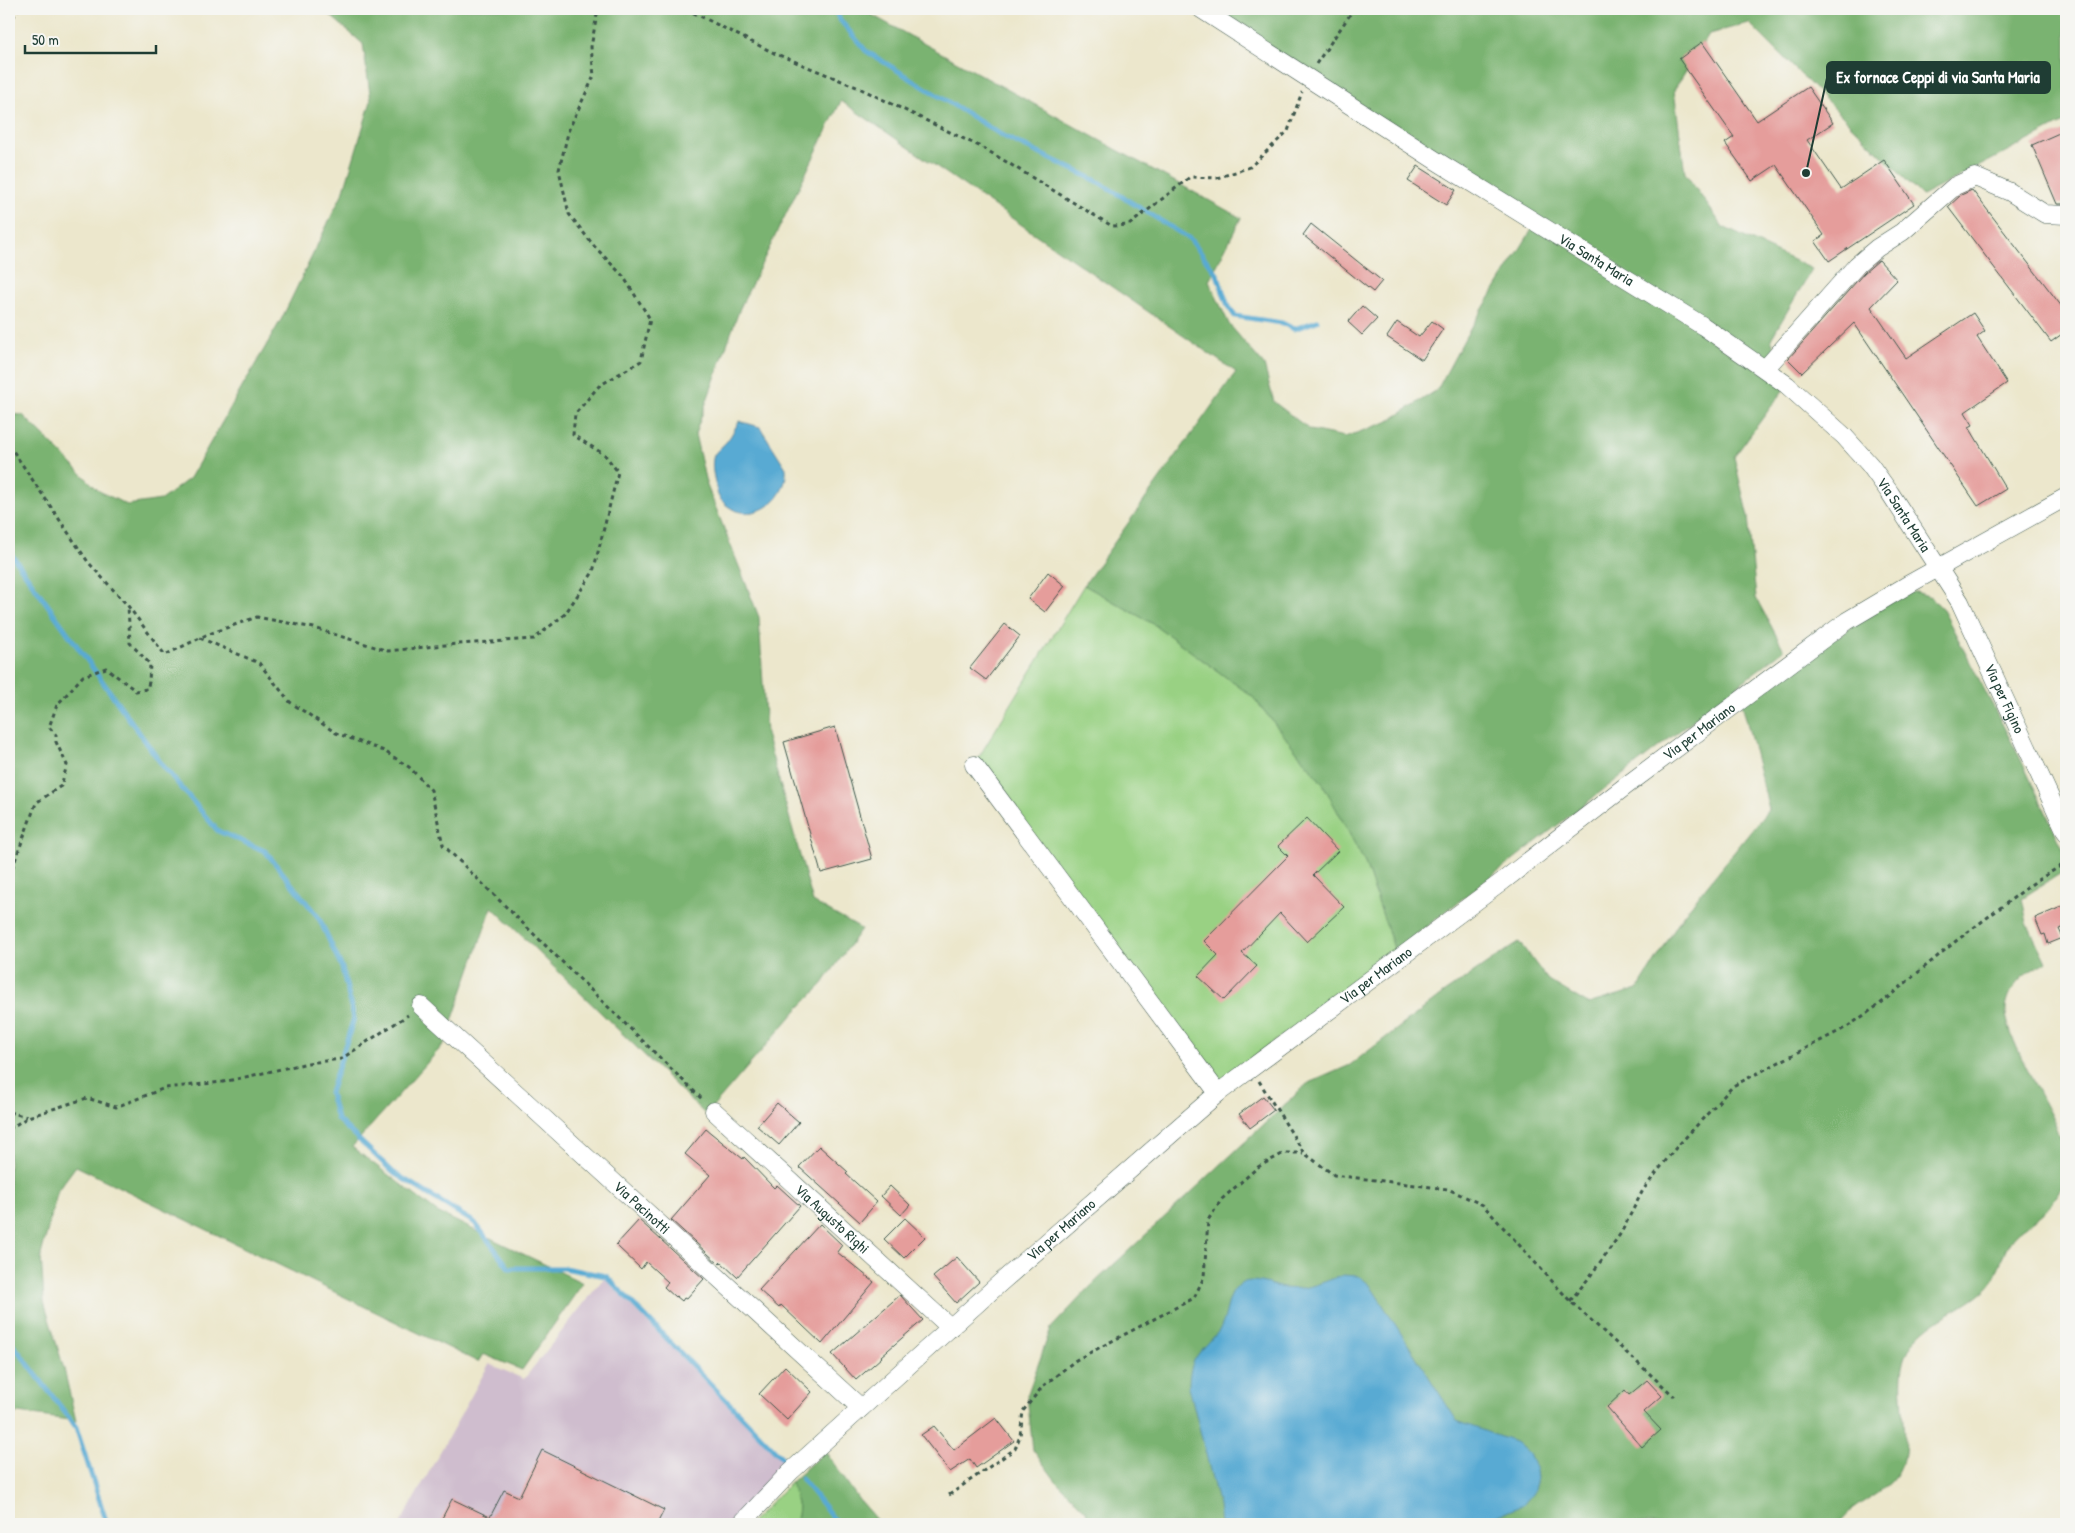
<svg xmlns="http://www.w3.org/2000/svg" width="2075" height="1533" font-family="'Patrick Hand',sans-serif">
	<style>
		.industrial { fill: #cfbdce }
		.green { fill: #99d183; stroke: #5c875c }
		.forest { fill: #7ab371; stroke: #4c7852 }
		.water { fill: #58aad3; stroke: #3c7484 }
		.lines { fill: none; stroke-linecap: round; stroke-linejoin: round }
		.stream { stroke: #58aad3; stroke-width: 5 }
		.building { fill: #e59d9b }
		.minor-casing { stroke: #3e564b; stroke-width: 19 }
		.path { stroke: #3e564b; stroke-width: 3; stroke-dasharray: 4 4; stroke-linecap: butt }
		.minor { stroke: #fff; stroke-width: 18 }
		.labels { text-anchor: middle; stroke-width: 5; stroke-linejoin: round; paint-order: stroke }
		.street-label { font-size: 15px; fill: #1f3d34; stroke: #f6f6f2 }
		.leader { fill: none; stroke: #1f3d34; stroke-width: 2 }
		.callout-dot { fill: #1f3d34; stroke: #f6f6f2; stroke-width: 2 }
		.callout { fill: #1f3d34; stroke: #1f3d34; stroke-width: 2 }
		.callout-label { font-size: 16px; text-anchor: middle; font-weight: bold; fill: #fff }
	</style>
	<rect width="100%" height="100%" fill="#f6f6f2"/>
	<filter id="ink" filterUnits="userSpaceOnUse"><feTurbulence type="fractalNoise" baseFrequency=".02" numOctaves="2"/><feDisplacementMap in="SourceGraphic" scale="10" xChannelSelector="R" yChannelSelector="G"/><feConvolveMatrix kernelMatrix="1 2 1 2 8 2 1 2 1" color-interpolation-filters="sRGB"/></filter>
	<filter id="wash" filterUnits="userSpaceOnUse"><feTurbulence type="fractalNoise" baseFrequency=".0096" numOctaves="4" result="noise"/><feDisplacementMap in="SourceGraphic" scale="20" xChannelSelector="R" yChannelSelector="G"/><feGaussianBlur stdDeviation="1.12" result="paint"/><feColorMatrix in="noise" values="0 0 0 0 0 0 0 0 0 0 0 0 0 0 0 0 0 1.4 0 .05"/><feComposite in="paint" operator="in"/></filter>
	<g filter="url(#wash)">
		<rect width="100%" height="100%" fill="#ece7cc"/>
		<path class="industrial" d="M604,1278L786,1465L731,1524H400L489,1364L524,1379Z"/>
		<path class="green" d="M1084,585L1155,625L1253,697L1323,784L1365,863L1395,951L1214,1087L974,765Z
			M791,1482L798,1507L796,1524H750Z"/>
		<path class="forest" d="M323,9H861L1241,218L1209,281L1229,324L1264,365L1274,402L1310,430L1345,437L1387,422L1437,390L1466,336L1536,223L1201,9H2066V121L1922,196L1749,23L1709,34L1674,90L1685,173L1723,227L1812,269L1771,339L1787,385L1734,457L1748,517L1756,598L1784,650L1395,951L1365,863L1323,784L1253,697L1155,625L1084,585L1236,372L841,101L740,308L695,434L706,483L759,617L766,734L813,902L861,929L822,985L795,1012L706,1115L492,907L444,1044L352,1147L437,1212L583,1283L522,1370L483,1354L478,1362L76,1166L58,1190L41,1255L44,1302L64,1369L76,1421L18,1413L9,1416V414L23,415L99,491L127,505L161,500L190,478L282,318L344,190L371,101L363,44Z
			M1916,592L1931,597L1942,608L2020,758L2066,855V870L2022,898L2027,923L2046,962C2026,972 2009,985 2006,1008C2003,1031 2045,1102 2056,1126C2062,1141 2069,1156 2066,1173C2062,1192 2052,1208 2036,1219C2027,1226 2016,1231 2010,1241C2001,1255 1999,1276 1987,1288C1965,1309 1933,1317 1914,1341C1889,1374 1911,1422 1903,1459C1896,1494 1856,1497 1839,1524H1089L1086,1511L1056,1481L1033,1450L1027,1396L1051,1328L1093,1284L1307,1084L1350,1065L1444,993L1519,942L1548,980L1588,1004L1638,989L1684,914L1769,809L1742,703L1802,660L1903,593Z
			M825,1451L859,1500L880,1524H796L798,1507L791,1482Z"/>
		<path class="water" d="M739,421L760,427L786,468C789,503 747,529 721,500C717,496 716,487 715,482C713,474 711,463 714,455C717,450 724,445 727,441C732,435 735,428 739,421Z
			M1343,1275L1359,1276L1370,1285L1457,1421L1517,1443L1529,1454L1536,1470L1537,1479L1533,1493L1523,1505L1478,1524H1221L1219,1506L1189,1387C1189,1357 1200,1353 1218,1332C1228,1319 1225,1299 1237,1287C1249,1274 1270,1286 1284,1288C1306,1291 1323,1282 1343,1275Z"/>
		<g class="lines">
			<path class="stream" d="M834,9L840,20L866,51L1003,136L1097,181L1190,239L1217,274L1228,306L1235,316L1282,323L1294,329L1317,321
				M9,551L163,766L218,831L265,851L319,918L342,968L354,1018L330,1093L337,1119L394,1173L475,1223L509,1268H564L606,1276L788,1464
				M9,1339L76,1427L107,1524
				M801,1478L838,1524"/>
		</g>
		<g id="blocks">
			<path class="building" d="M1702,42L1757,121L1808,87L1833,123L1807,140L1841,189L1884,160L1914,204L1829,261L1815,241L1824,235L1776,165L1752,181L1725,143L1734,137L1679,59Z
				M2066,130V204H2057L2032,145Z
				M1418,166L1456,190L1446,205L1408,181Z
				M1972,190L2066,312V331L2051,342L1948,207L1961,195Z
				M1311,224L1382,281L1373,292L1303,235Z
				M1879,260L1897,280L1871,307L1906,358L1973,313L1985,331L1977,337L2007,383L1965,412L1973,425L1969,427L2006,489L1978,506L1854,323L1802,373L1788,359L1864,273Z
				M1362,306L1377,319L1362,335L1348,322Z
				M1432,321L1443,329L1422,360L1387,337L1397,322L1419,337Z
				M1048,572L1065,586L1045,612L1028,599Z
				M1005,624L1020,636L986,680L970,668Z
				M835,727L872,859L821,873L784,742Z
				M1307,818L1338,851L1313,875L1344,907L1307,942L1280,913L1242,953L1257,966L1224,1000L1198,976L1218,955L1204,941L1288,856L1278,846Z
				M2066,905V926L2059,929L2063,938L2048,944L2045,934L2042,935L2035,918Z
				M1263,1096L1274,1110L1250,1128L1239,1114Z
				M777,1103L799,1122L779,1145L757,1126Z
				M706,1129L743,1159L744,1157L774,1188L777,1185L800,1206L737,1277L721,1262L719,1264L671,1220L710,1175L685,1154Z
				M819,1146L848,1172L846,1174L877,1202L860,1222L799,1167Z
				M890,1186L910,1205L901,1215L881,1196Z
				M905,1218L925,1237L904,1258L884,1239Z
				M639,1220L704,1279L686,1299L684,1298L682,1301L676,1296L675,1297L664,1287L668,1282L646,1262L641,1269L616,1245Z
				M820,1224L842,1245L837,1252L874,1282L822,1344L781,1305L779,1308L759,1290Z
				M957,1257L979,1282L956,1303L933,1277Z
				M900,1295L923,1320L881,1356L882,1357L856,1380L832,1354Z
				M785,1366L812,1392L787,1420L759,1394Z
				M1647,1380L1662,1396L1644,1412L1661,1430L1642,1447L1607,1407L1625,1390L1629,1395Z
				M996,1418L1014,1441L976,1468L970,1459L950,1472L921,1435L934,1426L954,1450Z
				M542,1450L664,1510L657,1524H439L452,1499L490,1517L504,1490L519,1497Z"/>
		</g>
	</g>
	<g filter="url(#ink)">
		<use href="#blocks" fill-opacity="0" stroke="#3e564b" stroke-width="1"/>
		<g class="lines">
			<g class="minor-casing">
				<g id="minor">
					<path id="s1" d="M1201,9L1435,160L1703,326L1787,385L1844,436L1870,465L1890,493L1960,602L2066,832"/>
					<path d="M1765,369L1857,265L1877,248L1902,232L1955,186L1975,177L2010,192L2045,214L2066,215"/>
					<path d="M974,765L1218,1093"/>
					<path id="s2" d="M421,1006L861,1408"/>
					<path id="s3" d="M714,1111L951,1328"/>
					<path id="s4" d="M741,1524L790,1472L1000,1283L1218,1093L1499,884L1627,785L1847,621L1911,583L2066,497"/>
				</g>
			</g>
			<path class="path" d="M686,9L774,53L859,88L985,149L1112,226L1129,225L1190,177L1217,178L1250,167L1288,131L1302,92
				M9,25L18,9
				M1316,64L1354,9
				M9,445L88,562L128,606L165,655L206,635L257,617L314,628L388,651L445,645L534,639L565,614L593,572L618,472L605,455L573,435L575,414L599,386L641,361L650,319L623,276L594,246L569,214L559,170L569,129L594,76L591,47L598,9
				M200,638L259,663L290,702L336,733L384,751L409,767L431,790L443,845L702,1099
				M9,884L12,869L36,803L61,786L67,765L56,742V735L49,727L57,705L83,676L106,668L136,691L147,689L149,682L150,664L130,643L128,606
				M1259,1081L1304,1153L1334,1175L1448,1189L1483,1205L1570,1301L1674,1396
				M9,1112L27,1117
				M9,1129L28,1117L87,1098L116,1107L165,1088L223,1082L308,1063L341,1059L408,1015
				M1570,1301L1588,1279L1621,1233L1643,1190L1674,1150L1733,1086L1847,1027L1880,1004L1956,941L2036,881L2066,863
				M949,1495L1015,1449L1020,1436L1023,1411L1043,1386L1076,1360L1194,1298L1204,1277L1208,1220L1222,1199L1258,1167L1284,1153H1303"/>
			<use href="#minor" class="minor"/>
		</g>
	</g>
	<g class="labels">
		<g class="street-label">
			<text dy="5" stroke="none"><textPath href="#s1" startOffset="468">Via Santa Maria</textPath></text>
			<text dy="5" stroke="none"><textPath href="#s1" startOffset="872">Via Santa Maria</textPath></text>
			<text dy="5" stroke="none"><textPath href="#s1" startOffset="1082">Via per Figino</textPath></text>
			<text dy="5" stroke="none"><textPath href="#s4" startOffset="1245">Via per Mariano</textPath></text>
			<text dy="5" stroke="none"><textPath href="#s4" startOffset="840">Via per Mariano</textPath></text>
			<text dy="5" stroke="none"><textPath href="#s2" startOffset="299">Via Pacinotti</textPath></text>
			<text dy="5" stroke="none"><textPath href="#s3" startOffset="160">Via Augusto Righi</textPath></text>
			<text dy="5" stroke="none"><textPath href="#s4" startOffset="435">Via per Mariano</textPath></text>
		</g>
	</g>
	<path class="leader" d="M1806 173L1827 78"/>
	<circle class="callout-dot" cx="1806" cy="173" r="5"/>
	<rect class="callout" x="1827" y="62" width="223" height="31" rx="5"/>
	<g class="callout-label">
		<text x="1938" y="83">Ex fornace Ceppi di via Santa Maria</text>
	</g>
	<rect width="2075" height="1533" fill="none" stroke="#f6f6f2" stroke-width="30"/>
	<path d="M25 45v8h131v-8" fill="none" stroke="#1f3d34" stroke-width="2.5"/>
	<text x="32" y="45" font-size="15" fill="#1f3d34" stroke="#f6f6f2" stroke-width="4" paint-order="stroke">50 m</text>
</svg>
